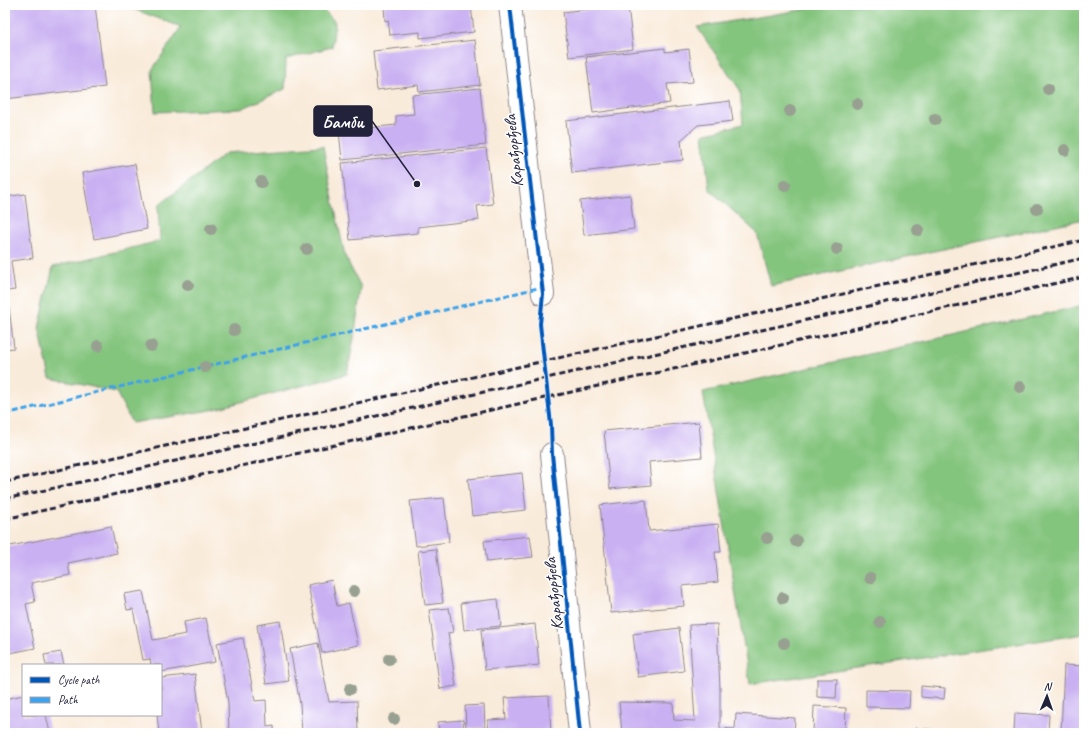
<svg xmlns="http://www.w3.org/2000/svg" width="1089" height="738" font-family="Caveat,sans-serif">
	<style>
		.green { fill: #84c57e; stroke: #53745c }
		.building { fill: #c9b0f2 }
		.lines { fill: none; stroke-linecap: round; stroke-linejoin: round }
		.minor-casing { stroke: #8e868a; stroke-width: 24 }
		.minor { stroke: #fff; stroke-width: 22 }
		.rail { stroke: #22223b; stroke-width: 3; stroke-dasharray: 6 3; stroke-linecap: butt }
		.quiet { stroke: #3ea2ec; stroke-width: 3; stroke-dasharray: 6 3; stroke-linecap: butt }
		.cycleway-casing { stroke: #fff; stroke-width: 6 }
		.cycleway { stroke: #0057b8; stroke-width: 4 }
		.tree { fill: #98a091 }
		.labels { text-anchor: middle; stroke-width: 3; stroke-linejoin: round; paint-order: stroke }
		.street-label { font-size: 17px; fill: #22223b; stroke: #fff }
		.leader { fill: none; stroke: #22223b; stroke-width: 1.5 }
		.callout-dot { fill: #22223b; stroke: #fff; stroke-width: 1.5 }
		.callout { fill: #22223b; stroke: #22223b; stroke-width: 1.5 }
		.callout-label { font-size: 18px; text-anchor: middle; font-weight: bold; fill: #fff }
	</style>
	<rect width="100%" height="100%" fill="#fff"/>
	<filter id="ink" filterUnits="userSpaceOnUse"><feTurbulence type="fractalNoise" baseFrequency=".025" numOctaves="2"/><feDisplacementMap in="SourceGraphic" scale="8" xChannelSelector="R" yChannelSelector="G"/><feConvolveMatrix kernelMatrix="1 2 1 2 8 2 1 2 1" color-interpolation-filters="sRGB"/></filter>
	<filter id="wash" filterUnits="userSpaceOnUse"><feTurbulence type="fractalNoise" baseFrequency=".012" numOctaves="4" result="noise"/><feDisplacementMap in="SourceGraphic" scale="16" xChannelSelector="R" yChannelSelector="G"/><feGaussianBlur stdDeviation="0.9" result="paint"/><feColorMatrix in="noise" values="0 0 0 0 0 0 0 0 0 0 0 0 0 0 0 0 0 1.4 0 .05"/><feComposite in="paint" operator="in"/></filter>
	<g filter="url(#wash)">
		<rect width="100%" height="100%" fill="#f9ebda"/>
		<path class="green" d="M126,5H319L335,22L332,47L286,59L285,89L241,109L155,112L152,70L181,27L128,7Z
			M807,5H1084V219L771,286L757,233L709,189L703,134L743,124L740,90L697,27L807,9Z
			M323,146L331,190L345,256L361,287L355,333L347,374L211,410L132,423L116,392L50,378L39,328L53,267L160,241L158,206L226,153Z
			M1084,305V634L750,684L703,392Z"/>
		<g id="blocks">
			<path class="building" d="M5,5H95L105,87L5,99Z
				M384,5H471L474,32L420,38V32L390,35L388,20L385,21Z
				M620,5H628L633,49L569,57L563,12Z
				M475,40L480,85L419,92L418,85L377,90L373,51Z
				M665,48V52L689,49L693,82L667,84L670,103L593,113L586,57Z
				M480,88L486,145L342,160L339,131L396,125V116L414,114L412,95Z
				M730,101L733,121L698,125L681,140L683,160L572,173L566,121Z
				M486,148L493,204L477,206L479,220L418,227V233L350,240L342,163Z
				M135,164L147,229L94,239L82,173Z
				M25,194L33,258L11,261L15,290L7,291L14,348L5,349V197Z
				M630,195L634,229L584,235L580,201Z
				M699,422L702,457L649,462L651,485L610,489L604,431Z
				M522,473L526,510L472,516L468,479Z
				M444,498L449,542L416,546L410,501Z
				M646,500L649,531L718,524L721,552H715L718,582L682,586L684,606L611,613L600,505Z
				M111,526L117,553L68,563L70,575L31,583L35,602L26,604L35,648L5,654V547Z
				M530,536L533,557L487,562L484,541Z
				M436,549L443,603L425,605L418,551Z
				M332,580L337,606L349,603L358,645L322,653L308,585Z
				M143,591L153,640L186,634L184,622L206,618L215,662L161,672V665H151L150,659L143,660L133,609L127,610L124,594Z
				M498,599L501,626L464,630L461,603Z
				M449,608L453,632L448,633L456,686L440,689L429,610Z
				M280,621L289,681L266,684L257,625Z
				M535,624L539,665L485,670L481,630Z
				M717,624L720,689V728L735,729L736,714L795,718L794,733H622L619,702L673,703L674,720L695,721L689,625Z
				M679,628L684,671L638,677L633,634Z
				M243,638L255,701L266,700L267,727L274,726V733H229L228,702L217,643Z
				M318,643L329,702L357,701L358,733H302L300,704L290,649Z
				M61,652L64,665H46L44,655Z
				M1064,665L1084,666V733H1061Z
				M195,674L202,733H159L157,715H161V678Z
				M817,679H837L836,698L817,697Z
				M921,686L945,688L944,699L921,697Z
				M866,690L910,691L909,708L866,707Z
				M23,695V715H46L50,733H8L5,718V699Z
				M549,696L551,733H489L488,720L506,719L504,698Z
				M484,705L485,728H466L465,706Z
				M814,706L846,708L845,733H813Z
				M1015,713L1049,715L1048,733H1014Z
				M463,720L464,733H439L438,722Z
				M915,728L964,732V733H915Z"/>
		</g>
	</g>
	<g filter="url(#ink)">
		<use href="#blocks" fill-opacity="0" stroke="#8e868a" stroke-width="1"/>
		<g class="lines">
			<g class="minor-casing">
				<path id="minor" d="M510,5L543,294
					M552,454L580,733"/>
			</g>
			<use href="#minor" class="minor"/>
			<path class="rail" d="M5,482L1084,240
				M5,499L1084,258
				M5,519L1084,277"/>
			<path class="quiet" d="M5,414L542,287"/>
			<g class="cycleway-casing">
				<path id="cycleway" d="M510,5L543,294L540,324L551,425L552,454L580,733"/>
			</g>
			<use href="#cycleway" class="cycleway"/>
		</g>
		<g class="tree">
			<circle cx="1048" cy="89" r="6"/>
			<circle cx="857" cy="104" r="6"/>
			<circle cx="790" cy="111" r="6"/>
			<circle cx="935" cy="119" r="6"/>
			<circle cx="1065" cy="150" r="6"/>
			<circle cx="261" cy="182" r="6"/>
			<circle cx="785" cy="185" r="6"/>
			<circle cx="1037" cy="209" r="6"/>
			<circle cx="211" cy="229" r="6"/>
			<circle cx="918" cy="230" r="6"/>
			<circle cx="307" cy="249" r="6"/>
			<circle cx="837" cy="249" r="6"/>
			<circle cx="188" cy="285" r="6"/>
			<circle cx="234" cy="330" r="6"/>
			<circle cx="98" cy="346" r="6"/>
			<circle cx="151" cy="346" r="6"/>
			<circle cx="205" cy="367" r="6"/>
			<circle cx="1020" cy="387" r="6"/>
			<circle cx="767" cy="538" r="6"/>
			<circle cx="796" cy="541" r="6"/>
			<circle cx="870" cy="578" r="6"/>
			<circle cx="354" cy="591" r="6"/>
			<circle cx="783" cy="598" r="6"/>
			<circle cx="880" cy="622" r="6"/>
			<circle cx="784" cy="643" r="6"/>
			<circle cx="389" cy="659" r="6"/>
			<circle cx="350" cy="689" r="6"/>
			<circle cx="394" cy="719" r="6"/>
		</g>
	</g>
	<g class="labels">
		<g class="street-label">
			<text transform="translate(513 151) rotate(-96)" y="6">Карађорђева</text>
			<text transform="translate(553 594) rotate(-96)" y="6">Карађорђева</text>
		</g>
	</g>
	<path class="leader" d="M417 184L372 121"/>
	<circle class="callout-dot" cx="417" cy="184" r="4"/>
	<rect class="callout" x="314" y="106" width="58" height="30" rx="4"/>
	<g class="callout-label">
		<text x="343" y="128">Бамби</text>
	</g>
	<rect width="1089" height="738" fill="none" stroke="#fff" stroke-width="20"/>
	<rect x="22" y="664" width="140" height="52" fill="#ffffff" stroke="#a7a7b1"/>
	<rect x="30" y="677" width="20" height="6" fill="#0057b8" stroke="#a7a7b1"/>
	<text x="58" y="684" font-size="12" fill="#22223b">Cycle path</text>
	<rect x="30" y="697" width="20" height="6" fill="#3ea2ec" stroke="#a7a7b1"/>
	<text x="58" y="704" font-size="12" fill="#22223b">Path</text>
	<g transform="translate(1047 696) rotate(2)" stroke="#ffffff" stroke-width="3" paint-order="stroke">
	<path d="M0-3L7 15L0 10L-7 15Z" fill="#22223b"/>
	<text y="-6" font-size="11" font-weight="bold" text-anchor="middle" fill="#22223b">N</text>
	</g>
</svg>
